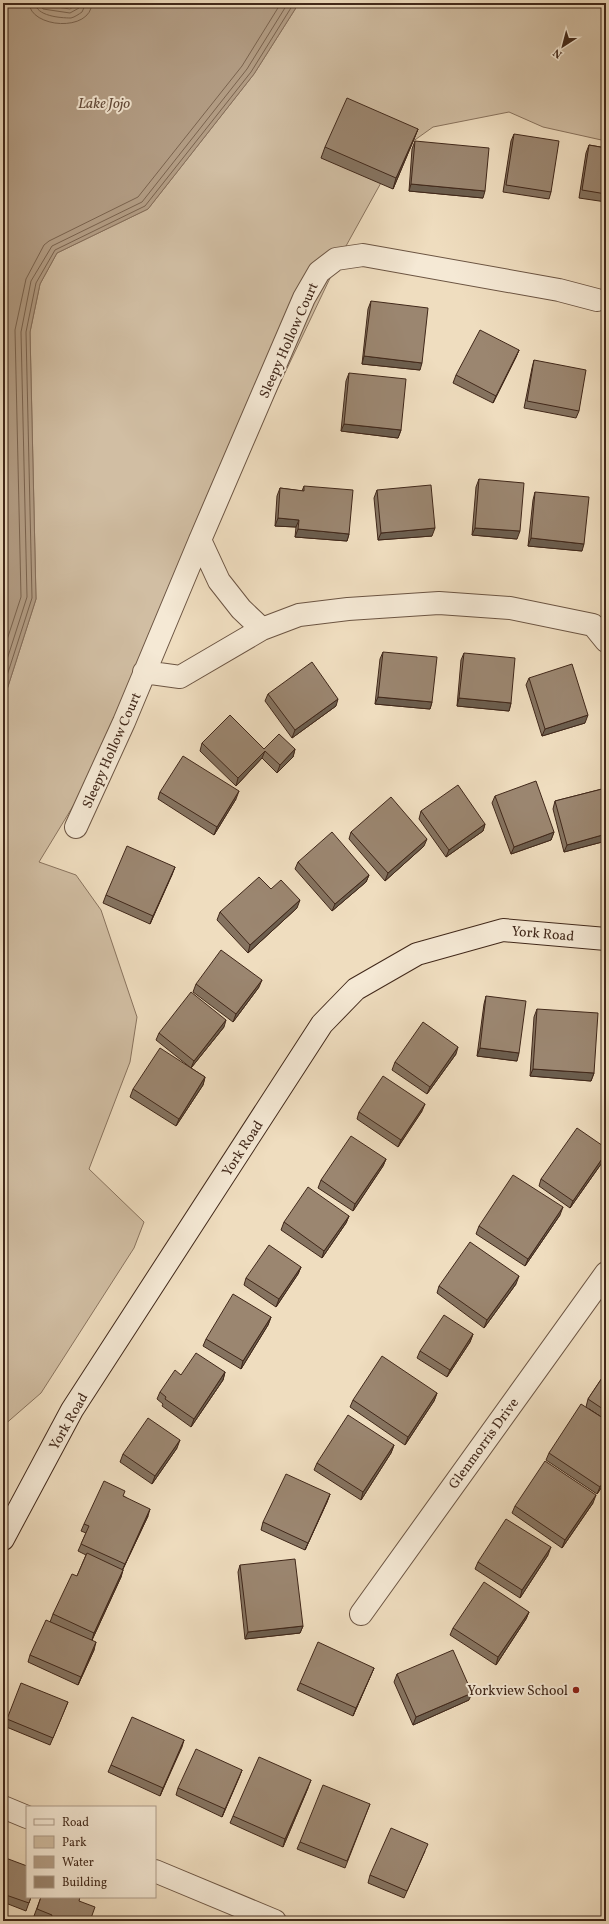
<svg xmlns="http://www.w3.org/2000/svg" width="609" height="1924" font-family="Vollkorn,serif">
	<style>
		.green { fill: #d1bea3; stroke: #89735e }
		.water { fill: #b49f87; stroke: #866f5b }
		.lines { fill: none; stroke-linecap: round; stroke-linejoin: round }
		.shore { stroke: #7a6450; stroke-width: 1 }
		.street-casing { stroke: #6c5543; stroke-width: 24 }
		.secondary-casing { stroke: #41281a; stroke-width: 24 }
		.street { stroke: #f5e9d5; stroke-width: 22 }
		.secondary { stroke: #f5e9d5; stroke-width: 22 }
		.wall { fill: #857360; stroke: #41281a }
		.shaded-wall { fill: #6c5e4e; stroke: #41281a }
		.building { fill: #9b8670; stroke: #41281a }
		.poi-dot { fill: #8f2418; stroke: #f5e9d5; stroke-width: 1.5 }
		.labels { text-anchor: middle; stroke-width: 4; stroke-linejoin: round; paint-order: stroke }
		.street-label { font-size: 14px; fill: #41281a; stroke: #f5e9d5 }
		.poi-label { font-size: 14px; fill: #41281a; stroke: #f5e9d5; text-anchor: end }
		.water-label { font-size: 15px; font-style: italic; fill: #644c3b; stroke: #f5e9d5 }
	</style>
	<rect width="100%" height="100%" fill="#efddbf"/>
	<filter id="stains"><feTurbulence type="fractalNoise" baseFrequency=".005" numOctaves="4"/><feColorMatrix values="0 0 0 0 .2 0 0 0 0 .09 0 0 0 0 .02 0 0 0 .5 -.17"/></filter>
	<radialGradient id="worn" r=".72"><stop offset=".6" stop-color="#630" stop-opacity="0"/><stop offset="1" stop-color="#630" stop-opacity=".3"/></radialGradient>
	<path class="green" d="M299,3H606V141L543,127L509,112L433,127L398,152L341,255L194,564L131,711L39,862L76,875L101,910L137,1017L130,1062L89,1169L144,1222L134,1248L41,1393L3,1426V702L36,599L30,332L40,284L57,253L148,209L254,74Z"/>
	<path class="water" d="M3,3H31L70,9L79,3H299L254,74L148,209L57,253L40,284L30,332L36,599L3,702Z"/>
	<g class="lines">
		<path class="shore" d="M29,3C30,28 91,33 92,3
			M35,3C36,16 60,18 71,18C75,17 79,14 82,12L86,3
			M40,3L43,9L70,13L79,8L81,3
			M3,652L21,597L15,330L26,279L44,245L49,241L138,197L242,66L281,3
			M3,672L27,597L21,332L31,281L52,246L142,202L247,69L288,3
			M3,688L32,598L26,332L36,283L55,250L145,206L251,72L294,3"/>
		<g class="street-casing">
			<path id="street" d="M200,540L219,581L241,609L262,629
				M144,672L180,677L262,629L299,615L348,609L439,603L510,608L593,625L606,641
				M76,827L124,722L200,540L304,298L319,272L336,259L363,255L559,290L597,300
				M361,1614L606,1273
				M3,1807L27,1817
				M155,1871L275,1921"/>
		</g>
		<g class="secondary-casing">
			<path id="secondary" d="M3,1539L72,1410L322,1024L356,989L417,954L503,930L606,939"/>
		</g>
		<use href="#street" class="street"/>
		<use href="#secondary" class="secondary"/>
	</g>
	<path class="wall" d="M418,129L414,139L393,189L321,158L325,147Z
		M514,134L551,192L549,199L503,192L511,141Z
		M415,141L483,198L409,191L412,149Z
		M589,145L606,148V202L579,198L586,153Z
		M371,301L420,370L362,364L368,309Z
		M519,350L516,357L493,403L453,383L456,375Z
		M534,360L579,411L576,418L524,408L532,368Z
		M349,373L401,430L398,438L341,431L346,381Z
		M479,479L517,539L472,535L476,487Z
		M304,486L349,534L347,541L295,537L296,527L275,526L277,496L280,488L302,491Z
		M377,490L432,536L378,540L374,498Z
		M535,492L582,551L528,546L533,500Z
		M383,652L432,702L430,709L375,704L380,659Z
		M464,653L511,703L509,711L457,706L461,660Z
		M529,678L585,723L542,736L526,685Z
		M268,694L336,706L292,738L265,701Z
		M202,743L264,749H295L293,757L277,773L262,758L236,786L200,751Z
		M606,788V841L564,852L553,809L555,801Z
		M160,792L236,799L214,835L158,799Z
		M495,796L554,832L551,840L511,854L492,803Z
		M421,811L485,824L483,831L446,857L419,819Z
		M351,832L424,846L385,881L349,839Z
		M298,862L369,875L366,882L332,911L295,869Z
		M175,867L150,924L103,903L106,895Z
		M271,889L297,908L248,953L217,920L220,912Z
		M196,984L259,987L233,1022L193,992Z
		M486,996L517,1061L477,1056L484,1004Z
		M537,1009L594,1073L591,1081L530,1076L534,1017Z
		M224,1027L191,1068L205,1077L203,1085L176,1126L130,1097L133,1089L191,1068L156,1040L159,1033Z
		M606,1042V1074L602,1073Z
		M456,1054L427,1094L392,1070L395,1062Z
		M422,1111L398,1147L357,1119L359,1112Z
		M606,1148V1157L570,1208L539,1186L541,1179Z
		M386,1159L383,1166L353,1211L318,1188L321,1180Z
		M560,1215L525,1266L476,1234L479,1226Z
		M349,1216L346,1223L322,1258L281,1230L284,1222Z
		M301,1267L298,1274L276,1307L244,1285L246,1278Z
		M516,1284L484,1328L437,1293L439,1286Z
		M271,1317L268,1325L241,1369L203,1346L206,1339Z
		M473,1334L470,1342L447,1377L417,1358L420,1351Z
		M225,1372L223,1380L191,1427L162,1406L163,1404L157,1399L160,1392L181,1375Z
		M606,1372V1420L589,1409L606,1420V1481L597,1494L546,1460L549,1453L586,1407L588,1399Z
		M437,1393L434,1401L405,1445L350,1407L353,1400Z
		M394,1445L391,1453L361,1500L314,1470L317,1463Z
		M177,1448L152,1484L120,1462L123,1454Z
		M330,1494L327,1502L305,1550L261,1530L263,1522Z
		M124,1496L148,1516L123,1569L121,1577L92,1640L94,1650L78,1685L28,1662L30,1655L50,1622L53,1614L77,1576L86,1555L78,1551L86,1533L81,1531L84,1524Z
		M593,1503L562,1548L512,1513L515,1506Z
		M548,1555L520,1598L475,1569L478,1562Z
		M240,1565L303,1626L300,1633L245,1639L238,1572Z
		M529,1612L526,1619L496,1665L450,1635L453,1628Z
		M374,1668L353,1716L297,1690L300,1683Z
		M397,1674L469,1700L413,1725L394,1682Z
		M68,1702L50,1745L4,1726L7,1719Z
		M184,1740L160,1796L108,1772L111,1765Z
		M242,1770L222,1817L176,1795L178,1788Z
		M308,1788L283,1847L230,1823L233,1816Z
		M370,1804L345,1868L297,1849L300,1842Z
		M425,1851L404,1898L368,1883L370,1875Z
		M3,1857L31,1897L26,1911L3,1902Z
		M41,1897L79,1901L90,1921H45L34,1916Z"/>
	<path class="shaded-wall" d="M418,129L414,139L393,189L396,178Z
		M411,184L485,191L483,198L409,191Z
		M519,350L516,357L493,403L496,396Z
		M364,356L422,363L420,370L362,364Z
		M344,424L401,430L398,438L341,431Z
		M278,518L299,520L296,527L275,526Z
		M435,528L432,536L378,540L381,533Z
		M475,528L520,531L517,539L472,535Z
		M298,529L349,534L347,541L295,537Z
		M531,538L584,544L582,551L528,546Z
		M378,697L432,702L430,709L375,704Z
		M459,698L511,703L509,711L457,706Z
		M338,699L336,706L292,738L295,730Z
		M588,715L585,723L542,736L545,729Z
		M295,749L293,757L277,773L280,765Z
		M265,751L262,758L236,786L238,778Z
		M239,791L236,799L214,835L217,827Z
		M485,824L483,831L446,857L449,850Z
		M554,832L551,840L511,854L514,847Z
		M606,834V841L564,852L567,845Z
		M427,839L424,846L385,881L388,873Z
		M175,867L172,875L150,924L153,916Z
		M369,875L366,882L332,911L335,904Z
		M300,900L297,908L248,953L250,945Z
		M262,980L259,987L233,1022L236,1014Z
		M226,1020L224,1027L191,1068L194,1061Z
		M458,1047L456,1054L427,1094L430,1087Z
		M480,1048L519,1053L517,1061L477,1056Z
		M605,1066H606V1074L602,1073Z
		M533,1069L594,1073L591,1081L530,1076Z
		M205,1077L203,1085L176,1126L179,1119Z
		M425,1104L422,1111L398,1147L401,1140Z
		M606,1153V1157L570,1208L573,1201Z
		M386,1159L383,1166L353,1211L355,1204Z
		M563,1207L560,1215L525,1266L528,1259Z
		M349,1216L346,1223L322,1258L324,1251Z
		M301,1267L298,1274L276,1307L279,1299Z
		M519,1276L516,1284L484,1328L487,1320Z
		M271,1317L268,1325L241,1369L243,1361Z
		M473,1334L470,1342L447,1377L450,1370Z
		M225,1372L223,1380L191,1427L194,1419Z
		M437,1393L434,1401L405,1445L408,1437Z
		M180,1440L177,1448L152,1484L155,1476Z
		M394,1445L391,1453L361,1500L363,1492Z
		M606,1477V1481L597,1494L600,1487Z
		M330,1494L327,1502L305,1550L308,1543Z
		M596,1495L593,1503L562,1548L565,1540Z
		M150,1509L148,1516L122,1571L125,1564Z
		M551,1547L548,1555L520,1598L522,1590Z
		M123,1570L121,1577L92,1640L94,1633Z
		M529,1612L526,1619L496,1665L498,1657Z
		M303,1626L300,1633L245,1639L248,1632Z
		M96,1642L94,1650L78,1685L81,1677Z
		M374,1668L371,1675L353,1716L356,1708Z
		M472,1693L469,1700L413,1725L416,1717Z
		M184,1740L182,1747L160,1796L163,1788Z
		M242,1770L239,1778L222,1817L225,1809Z
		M311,1780L308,1788L283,1847L285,1839Z"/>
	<path class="building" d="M347,98L418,129L396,178L325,147Z
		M514,134L559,141L551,192L506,185Z
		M415,141L489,148L485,191L411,184Z
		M589,145L606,148V194L582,190Z
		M371,301L428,308L422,363L364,356Z
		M480,330L519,350L496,396L456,375Z
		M534,360L586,370L579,411L527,401Z
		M349,373L406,379L401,430L344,424Z
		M479,479L524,483L520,531L475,528Z
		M431,485L435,528L381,533L377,490Z
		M304,486L353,490L349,534L298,529L299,520L278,518L280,488L304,491Z
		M535,492L589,497L584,544L531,538Z
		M383,652L437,657L432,702L378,697Z
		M464,653L515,658L511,703L459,698Z
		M312,662L338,699L295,730L268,694Z
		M572,664L588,715L545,729L529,678Z
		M230,715L264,749L279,734L295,749L280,765L265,751L238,778L202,743Z
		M183,756L239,791L217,827L160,792Z
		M536,781L554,832L514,847L495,796Z
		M458,785L485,824L449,850L421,811Z
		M606,788V834L567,845L555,801Z
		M391,797L427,839L388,873L351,832Z
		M332,832L369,875L335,904L298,862Z
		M127,846L175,867L153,916L106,895Z
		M259,877L271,889L281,880L300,900L250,945L220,912Z
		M221,950L262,980L236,1014L196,984Z
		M191,992L226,1020L194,1061L159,1033Z
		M486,996L526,1001L519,1053L480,1048Z
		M537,1009L598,1013L594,1073L533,1069Z
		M423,1022L458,1047L430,1087L395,1062Z
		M160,1048L205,1077L179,1119L133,1089Z
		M383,1076L425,1104L401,1140L359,1112Z
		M577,1128L606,1148V1153L573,1201L541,1179Z
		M351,1136L386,1159L355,1204L321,1180Z
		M513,1175L563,1207L528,1259L479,1226Z
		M308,1187L349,1216L324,1251L284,1222Z
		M470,1242L519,1276L487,1320L439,1286Z
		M269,1245L301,1267L279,1299L246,1278Z
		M233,1294L271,1317L243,1361L206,1339Z
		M444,1315L473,1334L450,1370L420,1351Z
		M196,1353L225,1372L194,1419L165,1399L166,1397L160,1392L175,1370L181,1375Z
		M382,1356L437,1393L408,1437L353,1400Z
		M606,1372V1411L588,1399Z
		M581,1404L606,1420V1477L600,1487L549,1453Z
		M348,1415L394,1445L363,1492L317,1463Z
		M148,1418L180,1440L155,1476L123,1454Z
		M545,1461L596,1495L565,1540L515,1506Z
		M286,1474L330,1494L308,1543L263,1522Z
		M104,1481L125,1491L123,1496L150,1509L125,1564L81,1544L89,1526L84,1524Z
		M506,1519L551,1547L522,1590L478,1562Z
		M87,1553L123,1570L94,1633L53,1614L72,1574L77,1576Z
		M295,1559L303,1626L248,1632L240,1565Z
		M484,1582L529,1612L498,1657L453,1628Z
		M46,1620L96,1642L81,1677L30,1655Z
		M318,1642L374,1668L356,1708L300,1683Z
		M453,1650L472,1693L416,1717L397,1674Z
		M21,1683L68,1702L53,1738L7,1719Z
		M132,1717L184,1740L163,1788L111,1765Z
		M196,1749L242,1770L225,1809L178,1788Z
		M259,1757L311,1780L285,1839L233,1816Z
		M323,1785L370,1804L347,1861L300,1842Z
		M391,1828L428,1844L407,1891L370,1875Z
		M3,1857L27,1866V1897H31L29,1903L3,1894Z
		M41,1897H80L79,1901L95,1907L90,1921H50L52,1915L37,1909Z"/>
	<circle class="poi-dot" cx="576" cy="1690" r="4"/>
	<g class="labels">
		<g class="street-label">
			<text transform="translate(288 340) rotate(-66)" y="5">Sleepy Hollow Court</text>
			<text transform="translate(111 750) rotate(-66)" y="5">Sleepy Hollow Court</text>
			<text transform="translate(543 933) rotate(5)" y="5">York Road</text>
			<text transform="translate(242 1148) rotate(-57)" y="5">York Road</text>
			<text transform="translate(68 1421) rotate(-60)" y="5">York Road</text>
			<text transform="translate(483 1443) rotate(-54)" y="5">Glenmorris Drive</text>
		</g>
		<g class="poi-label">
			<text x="568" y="1695">Yorkview School</text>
		</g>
		<g class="water-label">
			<text x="104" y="108">Lake Jojo</text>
		</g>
	</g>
	<rect width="609" height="1924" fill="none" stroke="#efddbf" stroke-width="16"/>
	<rect x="4" y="4" width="601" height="1916" fill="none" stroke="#41281a" stroke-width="2"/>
	<rect x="8" y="8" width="593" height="1908" fill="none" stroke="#41281a"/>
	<rect x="26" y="1806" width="130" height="92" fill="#f5e9d5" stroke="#ad9c8a"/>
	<rect x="34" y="1819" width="20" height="6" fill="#f5e9d5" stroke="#ad9c8a"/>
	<text x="62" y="1826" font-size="12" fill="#41281a">Road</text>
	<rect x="34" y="1836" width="20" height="12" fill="#d1bea3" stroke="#ad9c8a"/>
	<text x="62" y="1846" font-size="12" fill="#41281a">Park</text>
	<rect x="34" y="1856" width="20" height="12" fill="#b49f87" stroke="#ad9c8a"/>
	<text x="62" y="1866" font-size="12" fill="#41281a">Water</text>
	<rect x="34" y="1876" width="20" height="12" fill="#9b8670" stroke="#ad9c8a"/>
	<text x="62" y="1886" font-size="12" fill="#41281a">Building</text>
	<g transform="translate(563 46) rotate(216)" stroke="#f5e9d5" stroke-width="3" paint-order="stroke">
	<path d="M0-3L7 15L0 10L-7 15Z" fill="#41281a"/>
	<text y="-6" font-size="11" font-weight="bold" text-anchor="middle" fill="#41281a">N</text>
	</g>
	<rect width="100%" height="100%" filter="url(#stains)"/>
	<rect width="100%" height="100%" fill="url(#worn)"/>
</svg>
